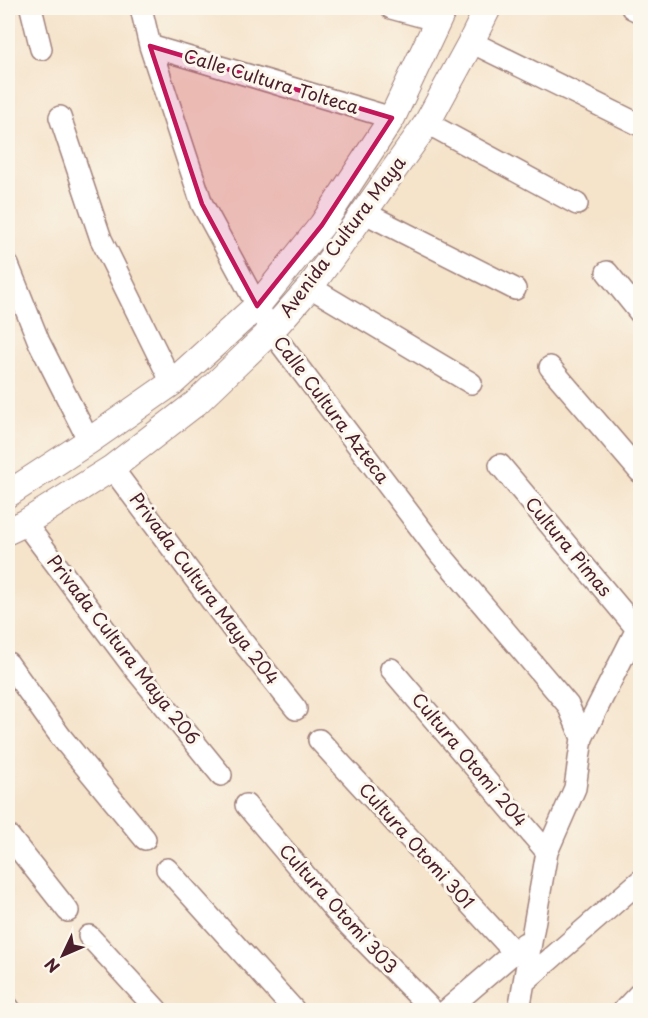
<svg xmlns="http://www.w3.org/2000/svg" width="648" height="1018" font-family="'Playpen Sans',sans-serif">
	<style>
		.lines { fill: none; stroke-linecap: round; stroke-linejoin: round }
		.minor-casing { stroke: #a0817a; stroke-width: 24 }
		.tertiary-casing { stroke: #a0817a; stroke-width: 28 }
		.minor { stroke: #fff; stroke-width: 21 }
		.tertiary { stroke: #fff; stroke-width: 26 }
		.marked { fill: #c2185b; fill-opacity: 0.2; stroke: #c2185b; stroke-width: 4.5; stroke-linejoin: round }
		.labels { text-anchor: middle; stroke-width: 6; stroke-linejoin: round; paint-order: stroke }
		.street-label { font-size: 18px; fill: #4a1f2b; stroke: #fbf7ec }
	</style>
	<rect width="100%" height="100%" fill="#fbf7ec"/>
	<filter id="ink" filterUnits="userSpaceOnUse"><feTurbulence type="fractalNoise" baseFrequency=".0167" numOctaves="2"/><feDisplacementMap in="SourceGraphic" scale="12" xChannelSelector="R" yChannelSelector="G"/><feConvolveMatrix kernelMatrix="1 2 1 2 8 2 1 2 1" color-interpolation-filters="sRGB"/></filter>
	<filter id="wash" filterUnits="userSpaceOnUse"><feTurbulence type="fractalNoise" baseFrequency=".008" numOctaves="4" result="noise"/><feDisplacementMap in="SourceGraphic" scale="24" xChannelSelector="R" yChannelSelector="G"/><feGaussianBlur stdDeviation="1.35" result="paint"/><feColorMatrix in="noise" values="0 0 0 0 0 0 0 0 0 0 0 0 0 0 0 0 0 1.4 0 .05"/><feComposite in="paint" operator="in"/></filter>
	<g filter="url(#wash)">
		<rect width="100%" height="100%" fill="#f5e3ca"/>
	</g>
	<g filter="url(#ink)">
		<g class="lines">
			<g class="minor-casing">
				<path id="minor" d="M31,8L41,49
					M141,8L150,46L202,204L271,331L440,554L568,705L582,738
					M391,8L439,21
					M632,8L640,12
					M471,42L640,125
					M150,46L392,118
					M60,117L101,239L172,383
					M427,123L577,204
					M365,213L515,289
					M8,265L39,342L89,441
					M607,272L640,313
					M310,287L471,383
					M550,367L640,472
					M500,465L637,629
					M112,468L234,631L296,709
					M25,523L134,668L221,775
					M8,663L61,737L145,839
					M391,669L547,852
					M319,740L514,952
					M246,805L337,913L432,1010
					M8,835L68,911
					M167,869L294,1010
					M89,936L157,1010
					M524,982L640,881
					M8,1007L10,1010
					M447,1010L525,943
					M519,1010L547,852L575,788L582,738L640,623
					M624,1010L640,993"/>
			</g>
			<g class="tertiary-casing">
				<path id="tertiary" d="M8,494L89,441L172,383L257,306L322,225L392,118L444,8
					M8,531L25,523L112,468L196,403L271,331L310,287L338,249L427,123L471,42L488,8"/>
			</g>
			<use href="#minor" class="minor"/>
			<use href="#tertiary" class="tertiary"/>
		</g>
	</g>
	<path class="marked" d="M150,46L392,118L322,225L257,306L202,204Z"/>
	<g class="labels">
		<g class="street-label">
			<text transform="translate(271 82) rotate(17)" y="6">Calle Cultura Tolteca</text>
			<text transform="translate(343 237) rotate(-53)" y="6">Avenida Cultura Maya</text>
			<text transform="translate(331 410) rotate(53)" y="6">Calle Cultura Azteca</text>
			<text transform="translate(568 547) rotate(50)" y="6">Cultura Pimas</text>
			<text transform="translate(204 589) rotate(53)" y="6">Privada Cultura Maya 204</text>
			<text transform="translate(123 650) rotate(52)" y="6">Privada Cultura Maya 206</text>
			<text transform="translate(469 760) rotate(50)" y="6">Cultura Otomi 204</text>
			<text transform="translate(416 846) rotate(48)" y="6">Cultura Otomi 301</text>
			<text transform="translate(338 909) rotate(48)" y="6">Cultura Otomi 303</text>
		</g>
	</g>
	<rect width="648" height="1018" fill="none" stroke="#fbf7ec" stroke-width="30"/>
	<g transform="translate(63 955) rotate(226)" stroke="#fbf7ec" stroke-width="4.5" paint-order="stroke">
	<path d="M0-4.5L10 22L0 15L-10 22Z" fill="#4a1f2b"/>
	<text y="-9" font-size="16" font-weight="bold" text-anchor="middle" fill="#4a1f2b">N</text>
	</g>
</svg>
